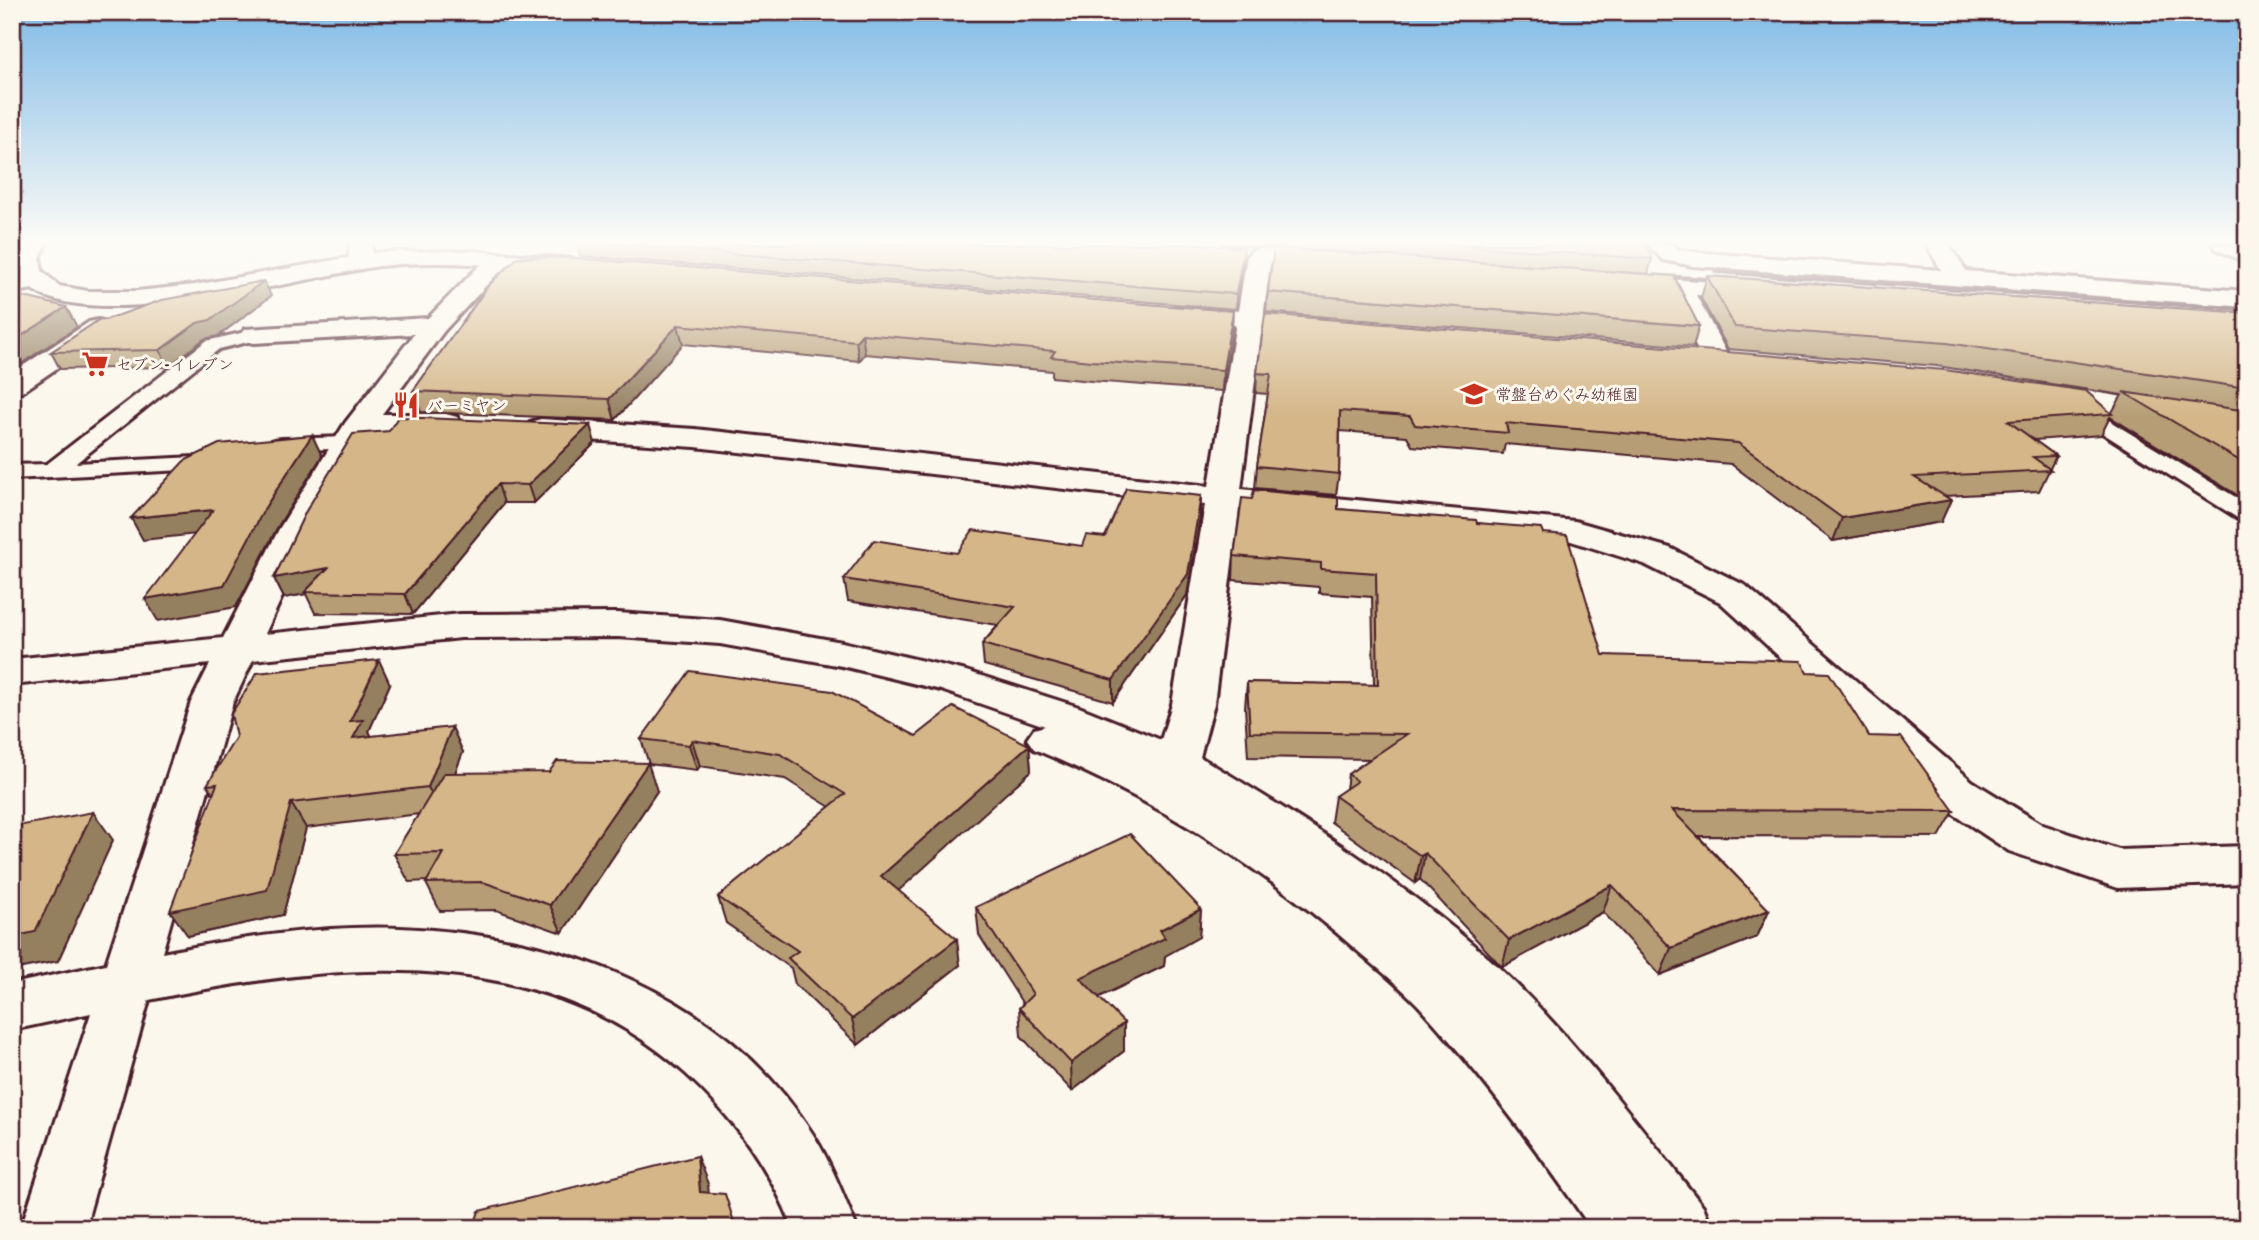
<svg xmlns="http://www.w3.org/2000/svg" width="2259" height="1240" font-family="'Balsamiq Sans','Klee One',sans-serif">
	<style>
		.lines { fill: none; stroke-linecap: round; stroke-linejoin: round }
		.service-casing { stroke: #4a1f2b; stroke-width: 6 }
		.minor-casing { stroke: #4a1f2b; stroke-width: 6 }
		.tertiary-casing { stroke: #4a1f2b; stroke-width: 6 }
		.service { fill: #fbf7ec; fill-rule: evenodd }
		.minor { fill: #fbf7ec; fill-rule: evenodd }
		.tertiary { fill: #fbf7ec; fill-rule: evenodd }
		.rail { stroke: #4a1f2b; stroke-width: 3.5 }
		.wall { fill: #b69d75; stroke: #4a1f2b; stroke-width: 2 }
		.shaded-wall { fill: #947f5f; stroke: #4a1f2b; stroke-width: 2 }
		.building { fill: #d4b688; stroke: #4a1f2b; stroke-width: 2 }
		.labels { text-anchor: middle; stroke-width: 6; stroke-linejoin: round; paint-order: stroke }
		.far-poi-label { font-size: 16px; fill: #4a1f2b; stroke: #fbf7ec; text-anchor: start }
	</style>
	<rect width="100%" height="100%" fill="#fbf7ec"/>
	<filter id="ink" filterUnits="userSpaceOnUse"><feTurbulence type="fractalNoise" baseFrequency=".0143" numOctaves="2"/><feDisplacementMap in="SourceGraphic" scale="14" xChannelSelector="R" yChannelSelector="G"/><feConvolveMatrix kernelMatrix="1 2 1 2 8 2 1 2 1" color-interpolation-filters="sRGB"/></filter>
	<g filter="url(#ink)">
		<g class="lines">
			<g class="service-casing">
				<path id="service" d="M254,330L263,335L260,339L219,349L76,463L195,457L203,459L206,464L203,469L12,479V465L47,464L206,341Z
					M2080,395L2087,397L2113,423L2247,504V521L2239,519L2099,431L2070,401L2073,397Z
					M347,437L355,438L358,443L355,448L282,451L274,450L271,445L274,440L282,439Z"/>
			</g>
			<g class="minor-casing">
				<path id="minor" d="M350,244H372V262L368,267H352L348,262Z
					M1647,244H1672L1678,249L1693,252L1941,270L1926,244H1949L1966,271L2247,291V307L1693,266L1663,260Z
					M2213,244L2247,247V263L2216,249Z
					M1259,249L1323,253L1331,255L1335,260L1331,265L1323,267L1270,264L1241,489L1575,521L1670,548L1746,586L1972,781L2043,825L2119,850L2247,846V883L2118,888L2009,851L1940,805L1720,602L1644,564L1571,541L1239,509L1214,704L1200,757C1303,819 1406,883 1495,964C1571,1034 1638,1125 1703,1206L1712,1228H1591C1538,1151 1482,1075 1419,1006C1401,987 1380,970 1360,953C1263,867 1154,799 1034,749L1027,739L1034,729L1045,726L941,690L842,666L720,644L618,637L461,638L253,660L233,702L162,953C240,938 321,925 400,928C561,934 724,994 814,1136C832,1165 844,1197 857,1228H793C772,1174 741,1128 700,1087C551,938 338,961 149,1000L85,1228H21L91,1013L12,1030V984L106,964L191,702L210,664L12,685V659L223,638L279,529L345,423L414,334L254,343L245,341L241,335L245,329L428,318L479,266L504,253L512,255L516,260L495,276L444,331L382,414H446L457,417L461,423L457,429L446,432H370L313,529L265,634L461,614L618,613L720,620L842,642L966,671L1079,707L1161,740L1172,704L1205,505L695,447L541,437L530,434L526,428L530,422L541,419L695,429L1209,486L1247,256L1251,251Z
					M34,275L43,277L46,282L43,287L12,293V279Z
					M1628,276L1756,285L1765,287L1768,292L1765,297L1756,299L1696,295L1730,359L1726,365L1716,367L1706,365L1702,359L1670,293L1619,288L1616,283L1619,278Z"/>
			</g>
			<g class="tertiary-casing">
				<path id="tertiary" d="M23,244H46L40,258L42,271L59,286L88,291H137L194,285L380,252L472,251L573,259L577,264L573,269L565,271C504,266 441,259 380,266C321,273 26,355 16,262Z
					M1180,306L1315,317L1324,319L1328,325L1324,331L1315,333L1171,319L1167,314L1171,309Z
					M98,320L107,322L111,328L107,334L22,392L12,395V373L89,322Z
					M2044,384L2247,417V435L2034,399L2029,393L2034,387Z"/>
			</g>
			<use href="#service" class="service"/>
			<use href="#minor" class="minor"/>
			<use href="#tertiary" class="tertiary"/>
			<path class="rail" d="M1228,244L1552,268
				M1715,272L2247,310
				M1653,275L1727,280"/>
		</g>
		<path class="wall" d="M577,244H1200L1243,262L1236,309L580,256Z
			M1221,244H1647L1652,259L1648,274Z
			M1707,276L2247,313V501L2110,417L2101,435L2034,440L2056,456L2039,491L1945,496L1941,522L1833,541L1731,464L1505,444L1503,454L1412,446L1407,436L1340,431L1339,474L1336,495L1255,488L1257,466L1268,394L1256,393L1257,373L2111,414L2122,395L1937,366L1728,349L1701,298Z
			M489,285L1232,330L1222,391L1091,381L1052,377V371L865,354L859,361L683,344L615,420L421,412L413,391Z
			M1268,292L1699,326L1693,347L1266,312Z
			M271,296L218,336L204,339L168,367L60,369L51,352L105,320Z
			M595,443L534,503H504L413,614L315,613L306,594L284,598L274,578Z
			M1201,496L1200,517L1187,595L1113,702L984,665L982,644L998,625L848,601L844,579L957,553L1082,546Z
			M1338,509L1477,523L1543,533L1603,655L1807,672L1869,736L1954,811L1939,837L1698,836L1769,910L1757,937L1660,975L1603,912L1502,967L1420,879L1415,883L1331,822L1335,796L1346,789L1348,774L1370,759L1248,757L1245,707L1247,682L1374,685L1372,597L1319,593V587L1233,580L1234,556Z
			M390,684L369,731L371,736L463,752L455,773L657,791L562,933L496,910L440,911L426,883L427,881L409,882L394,854L419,814L306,828L283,915L188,936L213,794L207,785Z
			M916,736L1029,745L1031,771L898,890L960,965L858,1045L795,984L791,968L726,923L718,897L830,807L785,779L700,766L697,770L649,764L641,739Z
			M976,907L1201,909L1199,937L1165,956L1164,966L1099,997L1124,1051L1072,1091L1021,1036L1019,1008L1023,1004L979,935Z"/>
		<path class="shaded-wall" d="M1244,248L1243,262L1236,309V294Z
			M264,281L271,296L218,336L204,339L168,367L160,350L197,323Z
			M66,307L77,327L13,369L12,342Z
			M1233,311L1232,330L1222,391L1223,370Z
			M678,325L683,344L615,420L609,399Z
			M862,334L865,354L859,361L856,341Z
			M590,425L595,443L534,503L528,485Z
			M312,435L322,456L277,528L236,607L158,621L145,599L266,506Z
			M498,484L504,503L413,614L405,594Z
			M1201,496L1200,517L1187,595L1113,702V680Z
			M1951,500L1941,522L1833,541L1842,518Z
			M213,510L224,531L143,540L131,518Z
			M328,568L305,592L306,594L284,598L274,578Z
			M379,660L390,684L369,731L375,744L353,738L350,721Z
			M452,727L463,752L440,812L428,787Z
			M692,740L700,766L697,770L689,745Z
			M1029,745L1031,771L886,902L881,876Z
			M648,763L657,791L562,933L550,905Z
			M291,803L306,828L283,915L188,936L170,911Z
			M93,812L113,840L58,961L12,970V937Z
			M1425,853L1420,879L1415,883L1421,856Z
			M1612,885L1603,912L1502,967L1509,940Z
			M1201,909L1199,937L1165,956L1164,966L1081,1006L1080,978L1160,930Z
			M1769,910L1757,937L1660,975L1671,948Z
			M957,939L960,965L858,1045L852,1019Z
			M1124,1023V1051L1072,1091L1071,1063Z
			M697,1156L708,1184L711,1219L700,1192Z"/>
		<path class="building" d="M613,244H1200L1244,248L1236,294Z
			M1441,244H1647L1652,259Z
			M1274,248L1674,276L1699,326L1268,292Z
			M518,257L574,258L1233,311L1223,370L1091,361L1051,357L1055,351L862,334L856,341L678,325L609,399L413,391L489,285Z
			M1707,276L2247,313V388L1947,343L1735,327Z
			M264,281L210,320L197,323L160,350L51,352L100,319L105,320L162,300Z
			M12,294L66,307L12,342Z
			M1265,314L1945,370L2086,391L2112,414L2008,421L2056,456L2033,457L2051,470L1914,477L1951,500L1842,518L1738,443L1506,423L1508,433L1415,425L1410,416L1340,411L1339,474L1257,466L1271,374L1257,373Z
			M2123,392L2247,411V465Z
			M398,417L590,425L528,485L498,484L405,594L305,592L328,568L274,578L306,511L353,434L389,431Z
			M312,435L266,506L224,585L145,599L213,510L131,518L184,461L219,444Z
			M1126,488L1201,496L1188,574L1113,680L982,644L1015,607L844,579L874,540L957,553L973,530L1082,546L1086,535L1105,537Z
			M1254,490L1338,498V509L1476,520L1477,523L1541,528L1543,533L1567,535L1603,655L1801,661L1807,672L1829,673L1869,736L1901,737L1954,811L1672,810L1769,910L1671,948L1612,885L1509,940L1425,853L1421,856L1335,796L1357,781L1348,774L1407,734L1250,732L1247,682L1378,685L1376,573L1321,569V563L1234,556L1242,498L1252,499Z
			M379,660L350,721L363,720L353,738L452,727L428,787L291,803L267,890L170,911L217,784L207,785L236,737L231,714L257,673Z
			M690,671L832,691L916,736L953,707L1029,745L881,876L957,939L852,1019L788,958L798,951L718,897L845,794L780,754L692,740L689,745L641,739Z
			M557,761L648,763L550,905L483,882L426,883L443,853L394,854L444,773L549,772Z
			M93,812L35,932L12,937V827Z
			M1130,834L1201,909L1160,930L1165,938L1080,978L1124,1023L1071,1063L1019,1008L1033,994L976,907Z
			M697,1156L700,1192L725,1194L736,1228H467L474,1226L479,1211Z"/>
	</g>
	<linearGradient id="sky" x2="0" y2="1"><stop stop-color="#7fbae6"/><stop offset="0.58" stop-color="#fdfbf6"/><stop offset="1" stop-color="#fdfbf6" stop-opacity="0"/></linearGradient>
	<rect width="2259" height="418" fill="url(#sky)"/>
	<defs>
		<g id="supermarket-bare" transform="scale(2.1)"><path d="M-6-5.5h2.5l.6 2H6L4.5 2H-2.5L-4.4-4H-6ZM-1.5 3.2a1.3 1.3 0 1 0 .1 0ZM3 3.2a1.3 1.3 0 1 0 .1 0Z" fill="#c8321e" stroke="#fbf7ec" stroke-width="2.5" paint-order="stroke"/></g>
		<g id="school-bare" transform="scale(2.1)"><path d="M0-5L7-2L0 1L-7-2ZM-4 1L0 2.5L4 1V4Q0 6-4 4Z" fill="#c8321e" stroke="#fbf7ec" stroke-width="2.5" paint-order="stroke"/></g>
		<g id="restaurant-bare" transform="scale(2.1)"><path d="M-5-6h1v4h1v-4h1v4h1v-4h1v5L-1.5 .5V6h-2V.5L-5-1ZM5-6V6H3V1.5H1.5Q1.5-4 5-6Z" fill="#c8321e" stroke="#fbf7ec" stroke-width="2.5" paint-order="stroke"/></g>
	</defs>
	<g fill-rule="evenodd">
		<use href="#supermarket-bare" x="95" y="364"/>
		<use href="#school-bare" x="1474" y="394"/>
		<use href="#restaurant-bare" x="406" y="405"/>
	</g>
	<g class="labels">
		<g class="far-poi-label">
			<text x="116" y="370">セブン-イレブン</text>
			<text x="1495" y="400">常盤台めぐみ幼稚園</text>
			<text x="427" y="411">バーミヤン</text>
		</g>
	</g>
	<rect width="2259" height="1240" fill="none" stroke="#fbf7ec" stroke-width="42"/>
	<rect x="21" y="21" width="2217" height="1198" fill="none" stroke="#4a1f2b" stroke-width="2.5" filter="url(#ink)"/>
</svg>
